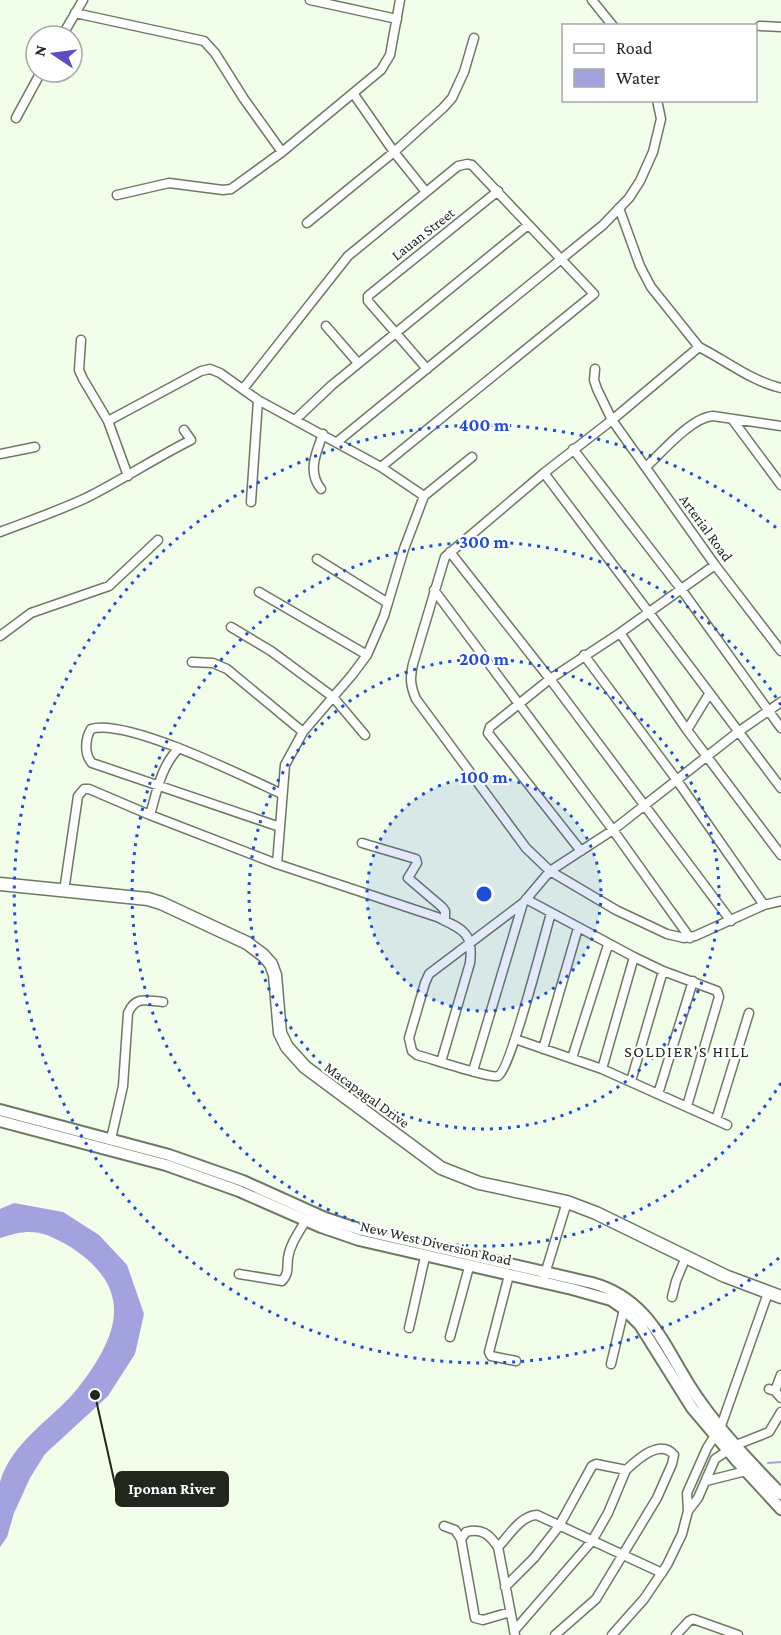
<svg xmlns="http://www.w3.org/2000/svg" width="781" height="1635" font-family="'Crimson Pro',serif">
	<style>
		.water { fill: #a2a2de }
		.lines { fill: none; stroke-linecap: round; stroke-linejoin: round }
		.stream { stroke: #a2a2de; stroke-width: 2 }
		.minor-casing { stroke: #6c7a62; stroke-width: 11 }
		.tertiary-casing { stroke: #6c7a62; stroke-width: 14 }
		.secondary-casing { stroke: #6c7a62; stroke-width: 15 }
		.minor { stroke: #fff; stroke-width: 8 }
		.tertiary { stroke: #fff; stroke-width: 10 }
		.secondary { stroke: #fff; stroke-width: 12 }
		.ring { fill: none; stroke: #1d4ed8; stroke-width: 3; stroke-dasharray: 3 6 }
		.labels { text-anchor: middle; stroke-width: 4.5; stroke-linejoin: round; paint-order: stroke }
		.street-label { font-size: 15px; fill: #22271e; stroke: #fff }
		.neighbourhood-label { font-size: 16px; letter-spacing: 1.5px; fill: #22271e; stroke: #fff }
		.centre { fill: #1d4ed8; stroke: #fff; stroke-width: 3 }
		.ring-label { font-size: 18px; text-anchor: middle; font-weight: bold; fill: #1d4ed8; stroke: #fff; stroke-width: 4.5; stroke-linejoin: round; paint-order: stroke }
		.leader { fill: none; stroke: #22271e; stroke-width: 2 }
		.callout-dot { fill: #22271e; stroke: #fff; stroke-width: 2 }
		.callout { fill: #22271e; stroke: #22271e; stroke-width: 2 }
		.callout-label { font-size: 16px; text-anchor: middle; font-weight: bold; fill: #fff }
	</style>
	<rect width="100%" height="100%" fill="#f1fee9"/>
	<path class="water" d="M14,1203L63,1212L99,1235L127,1265L144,1314L135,1354L108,1396L45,1454L30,1478L14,1513L7,1537L0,1547C0,1531 0,1495 0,1482C12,1441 53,1419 78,1388C120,1334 135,1288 69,1246C42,1230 30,1228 0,1238V1209Z"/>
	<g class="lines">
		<path class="stream" d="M768,1463L781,1462"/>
		<g class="minor-casing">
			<path id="minor" d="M310,0L397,19
				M592,0L613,26
				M75,13L204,41L215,53L244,99L282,152
				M760,26L781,27
				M62,36L83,0
				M353,93L394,152L426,192
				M16,118L41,72
				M117,195L169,183L223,190L231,189L238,184L282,152L381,70L390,55L400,0
				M619,208L640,266L651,287L699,347L612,420L544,473L445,557L413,664C410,678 410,685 416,699L526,848L550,871L616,910L667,934L684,938L695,936L764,905L781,901
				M307,223L394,152L443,108L452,98L464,72L474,38
				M326,326L358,363
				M81,340L79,370L83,379L108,421L128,476
				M699,347C727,361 751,381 781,388
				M427,369L368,301V296L498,191
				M595,369L594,380L597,389L612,420L715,565L781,651
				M243,389L348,256L458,166L467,164L472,165L594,294L381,467
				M296,419L332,385L528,225
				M732,419L781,485
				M108,421L201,371L210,369L220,373L258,400L381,467L424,496
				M337,442L603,225L629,198L640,181L653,152L661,119L657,100
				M573,449L681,589L781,728
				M0,454L35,447
				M646,467C662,452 692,417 713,416L781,426
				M544,473L781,788
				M321,489C307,472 316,453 323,434
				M251,502L258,400
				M0,532C29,521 58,511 86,498C122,480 155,458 191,440L184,430
				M450,552L550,679L731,921
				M317,559L388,603
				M434,590L613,830L690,938
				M259,592L367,655
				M231,627L271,651L333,697L365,735
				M620,633L687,730L781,855
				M0,636L31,613L109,586L158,540
				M584,655L676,779L764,905
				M192,662L213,663L227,669L303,732
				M687,730L709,694
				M150,815C157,791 161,766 179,748
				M280,827L92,763C84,754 85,739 91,729C127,718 245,777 282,794
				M362,843L416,859L417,863L408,878L442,907L445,911V921
				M581,851L488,733L490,727L550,679L620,633L715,565
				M277,864L285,765L303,732L352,675L367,655L384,616L404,549L424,496L472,457
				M64,891L78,796L84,789H89L150,815L277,864L437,917C462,929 474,932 470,963L441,1062
				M526,899L634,957L663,971L717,991L719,997L687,1106
				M551,913C545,934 510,1071 498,1076C491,1079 429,1058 417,1055L412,1051L409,1038L425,983L429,974L523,903L550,871L613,830L738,732L781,702
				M515,1039L602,1069L727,1125
				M543,1049L578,928
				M572,1058L608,945
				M602,1069L634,957
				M473,1071L523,903
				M631,1081L663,971
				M658,1094L693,981
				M716,1120L749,1013
				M111,1139L123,1086L128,1013C136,995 147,1001 163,1002
				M239,1274L282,1281C289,1274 287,1267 288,1258C290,1244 299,1232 306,1220
				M509,1275L489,1352L491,1356L516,1361
				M544,1277L567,1202
				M672,1297L676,1281L686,1257
				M409,1328L425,1257
				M450,1337L469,1267
				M611,1364L624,1309
				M769,1389L775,1391L781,1398
				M775,1391L781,1375
				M706,1481L746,1471
				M688,1511L698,1498L715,1459L736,1445L769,1432L781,1412
				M444,1526L455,1530L461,1539L475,1618L483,1620L510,1612
				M461,1539L466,1532C482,1528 489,1534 498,1547L515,1635
				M498,1547C508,1537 521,1515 537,1515L662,1573
				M505,1587L534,1558L559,1526L592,1466L596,1464L626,1470C637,1460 660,1438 674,1455L672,1464L657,1498L596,1599L555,1635
				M514,1631L592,1541L608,1513L626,1470
				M612,1635L644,1599L667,1565L682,1534L688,1511L687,1493L707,1448L721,1426L768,1293
				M676,1635L689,1621L693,1619L738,1635"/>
		</g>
		<g class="tertiary-casing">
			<path id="tertiary" d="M0,1110L169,1155L243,1181L325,1218L362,1230L592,1283C654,1300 666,1354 700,1401C723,1434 753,1465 781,1494
				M0,1121L166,1165L239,1191L321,1227L359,1240L572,1289L611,1300L624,1309L640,1325L692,1408L736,1460L781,1509"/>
		</g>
		<g class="secondary-casing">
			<path id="secondary" d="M0,884L148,899L161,903L247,943L263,955L271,964L275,975L280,1033L287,1047L305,1067L441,1168L479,1183L567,1202L596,1213L725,1276L781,1297"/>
		</g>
		<use href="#minor" class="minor"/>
		<use href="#tertiary" class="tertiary"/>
		<use href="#secondary" class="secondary"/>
	</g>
	<circle cx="484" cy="894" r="117" fill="#1d4ed8" fill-opacity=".12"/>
	<g class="ring">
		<circle cx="484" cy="894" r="117"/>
		<circle cx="484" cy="894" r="235"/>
		<path d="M781 1083A352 352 0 1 1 781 705"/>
		<path d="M779 1258A469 469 0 1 1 779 530"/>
	</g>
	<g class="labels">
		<g class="street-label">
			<text transform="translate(423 234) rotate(-38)" y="5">Lauan Street</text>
			<text transform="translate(706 528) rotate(54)" y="5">Arterial Road</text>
			<text transform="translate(367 1095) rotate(36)" y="5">Macapagal Drive</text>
			<text transform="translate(436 1243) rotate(13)" y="5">New West Diversion Road</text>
		</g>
		<g class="neighbourhood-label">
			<text x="687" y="1057">SOLDIER'S HILL</text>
		</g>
	</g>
	<circle cx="484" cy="894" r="9" class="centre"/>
	<g class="ring-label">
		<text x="484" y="431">400 m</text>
		<text x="484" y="548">300 m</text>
		<text x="484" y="665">200 m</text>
		<text x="484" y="783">100 m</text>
	</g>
	<path class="leader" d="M95 1395L116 1489"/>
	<circle class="callout-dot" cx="95" cy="1395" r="6"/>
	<rect class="callout" x="116" y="1472" width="112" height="34" rx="6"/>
	<g class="callout-label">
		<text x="172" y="1494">Iponan River</text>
	</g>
	<rect x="562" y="24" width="195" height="78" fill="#ffffff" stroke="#a7a9a5" stroke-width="1.5"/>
	<rect x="574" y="44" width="30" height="9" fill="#ffffff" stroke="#a7a9a5" stroke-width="1.5"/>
	<text x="616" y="54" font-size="18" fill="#22271e">Road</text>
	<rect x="574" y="69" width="30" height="18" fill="#a2a2de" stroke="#a7a9a5" stroke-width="1.5"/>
	<text x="616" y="84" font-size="18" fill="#22271e">Water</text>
	<g transform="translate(54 54) rotate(283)"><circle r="28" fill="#ffffff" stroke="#a7a9a5" stroke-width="1.5"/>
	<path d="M0-4.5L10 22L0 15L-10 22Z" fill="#5d4dc6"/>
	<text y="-9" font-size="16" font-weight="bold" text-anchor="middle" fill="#22271e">N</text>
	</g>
</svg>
